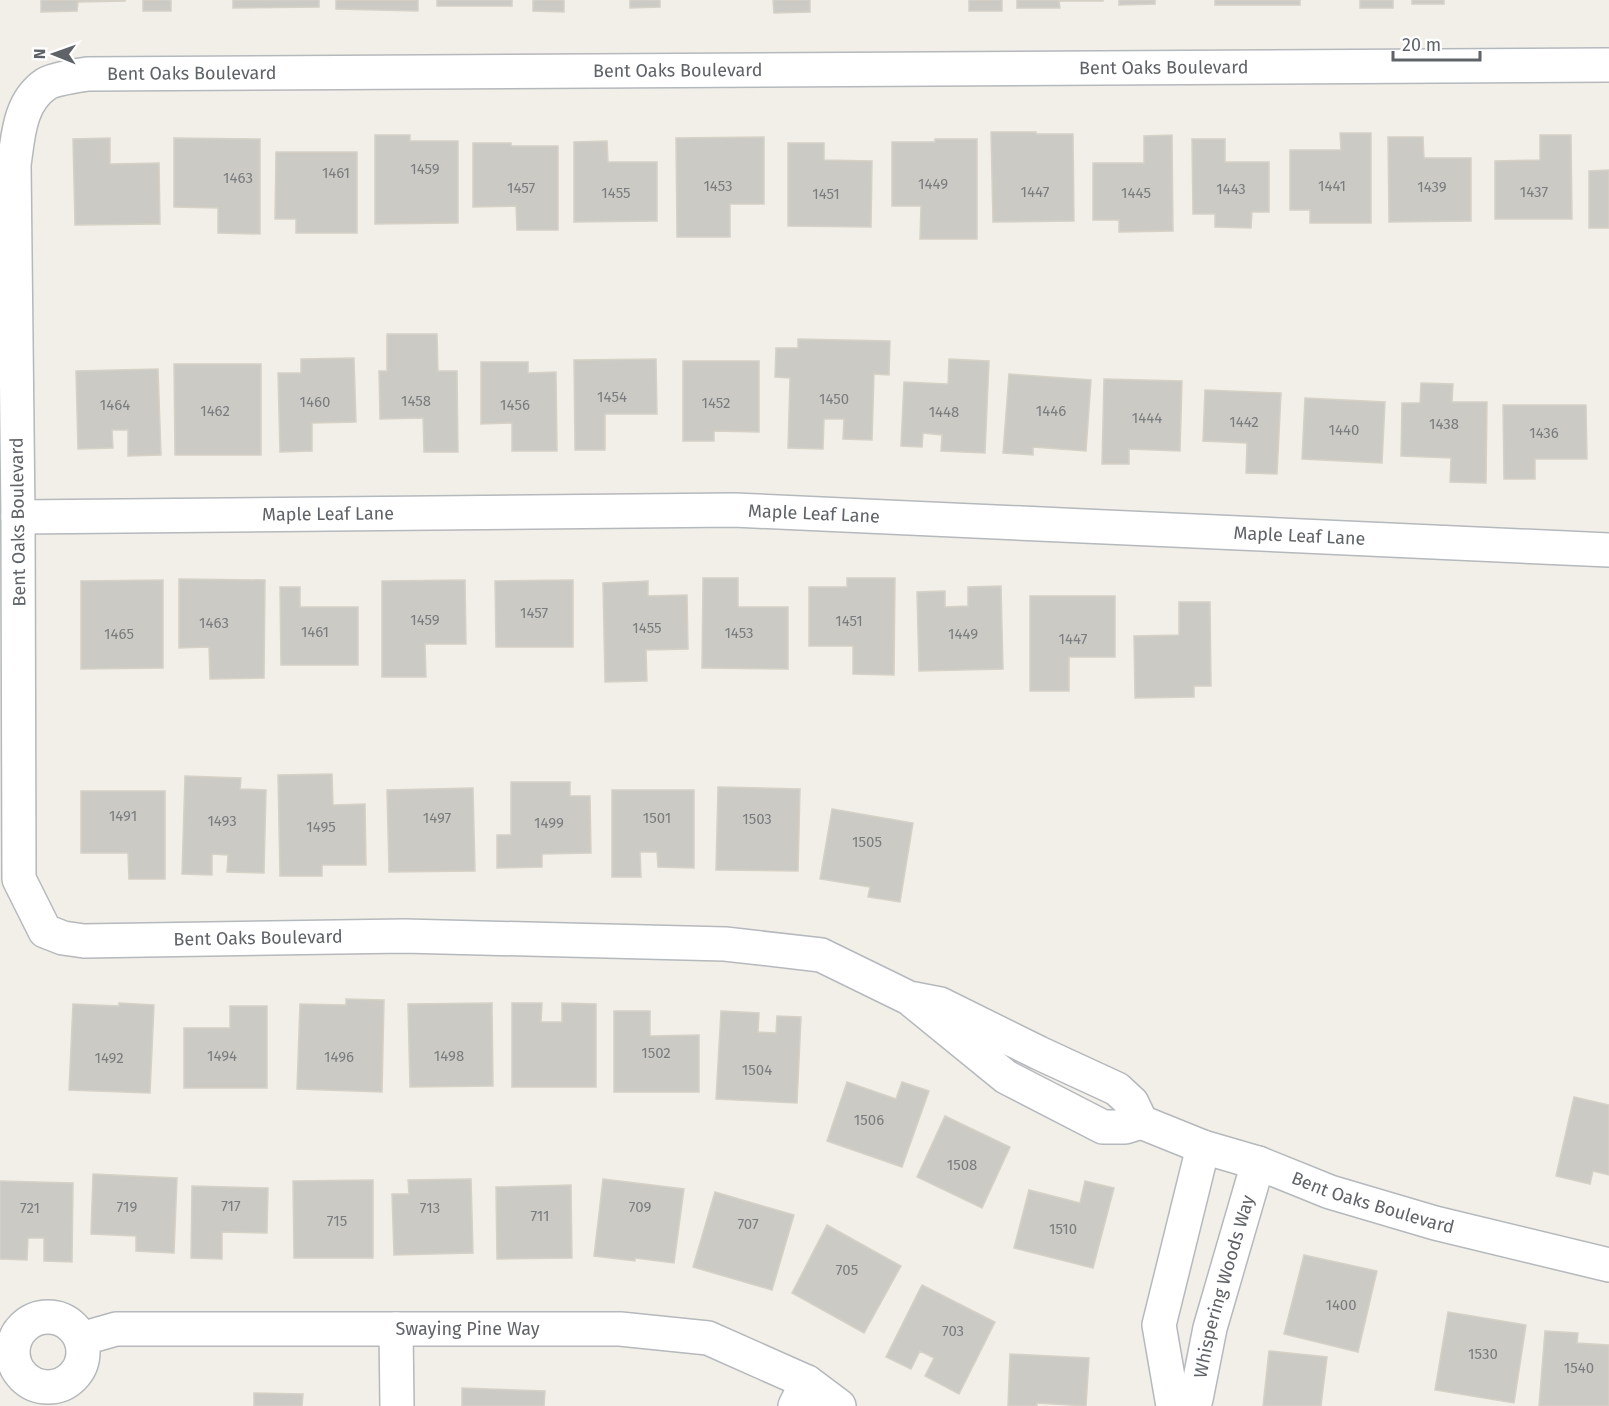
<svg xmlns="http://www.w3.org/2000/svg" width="1609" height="1406" font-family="'Fira Sans',sans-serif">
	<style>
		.building { fill: #cccac5; stroke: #d6d1c6; stroke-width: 1.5 }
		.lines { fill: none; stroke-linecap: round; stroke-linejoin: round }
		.street-casing { stroke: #b5b8bc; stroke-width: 36 }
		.street { stroke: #fff; stroke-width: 33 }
		.labels { text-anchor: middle; stroke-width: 6; stroke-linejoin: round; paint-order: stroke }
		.number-label { font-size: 15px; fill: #7a7d7f }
		.street-label { font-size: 18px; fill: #5f6368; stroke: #fff }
	</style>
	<rect width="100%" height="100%" fill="#f1efe8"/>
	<path class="building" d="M41,0H125V1L78,2L77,11L41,12Z
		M143,0H171V11H143Z
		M233,0H319V7L233,8Z
		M336,0H418V11L336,9Z
		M437,0H512V6H437Z
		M533,0H564V12L533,11Z
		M630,0H660V7L630,8Z
		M773,0H810V12L774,13Z
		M969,0H1002V11H969Z
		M1017,0H1103V1H1059L1060,8H1017Z
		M1119,0H1155V4L1119,5Z
		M1215,0H1300V5H1215Z
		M1360,0H1393V8H1360Z
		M1412,0H1444V4H1412Z
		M991,132H1036V134H1073L1074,221L993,222Z
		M1340,133H1371V223H1310V210H1290V150H1341Z
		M375,135H410V141H458V223L375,224Z
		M1172,135L1173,231L1119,232V220H1093V163H1144V136Z
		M1540,135H1571L1572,219H1495V161L1540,160Z
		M764,137V204H730V237H677L676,138Z
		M1388,137H1423L1424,158H1471V221L1389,222Z
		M110,138V164L159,163L160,224L75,225L73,139Z
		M174,138L260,139V234L218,233V208L174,207Z
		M935,139H977V239H920L921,206H892V142H935Z
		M1192,139H1225V162H1269V212H1252L1251,228L1215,227V214H1193Z
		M607,141L608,162H657V221L574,222V142Z
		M473,143H511V146H558V230H517L516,206L473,207Z
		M788,143H824V160L872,161L871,227L788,226Z
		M276,152H357V233H296V219H275Z
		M1609,170V228H1589V171Z
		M387,334H437L438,371H457L458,452H424L423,418L380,419L379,371H387Z
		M798,339L890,341L889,375L874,374L872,440L843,439L844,419H824L823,449L788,448L790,378L775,377L776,348H798Z
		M354,358L356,422L312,423V451L280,452L278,373H301V359Z
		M656,359L657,414H605V450H575L574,360Z
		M949,359L989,361L985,453L941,451L942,435L923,433L922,447L901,446L904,382L948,384Z
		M683,361H759V432L714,431V441H683Z
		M481,362H528V373L556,372L557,451H512V423L481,424Z
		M174,364H261V455H175Z
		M158,369L161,455L128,456V430H112L113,448L78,449L76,371Z
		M1009,374L1091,380L1086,451L1033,447V455L1003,453Z
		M1104,379L1182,381L1180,451L1129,449V464H1102Z
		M1421,383L1453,384L1452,402H1487L1486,483L1450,482L1451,458L1401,456L1402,403H1420Z
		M1205,390L1281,393L1277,474L1246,473L1247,443L1203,441Z
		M1305,398L1385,402L1382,463L1302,459Z
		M1503,405H1586L1587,459H1535V479H1504Z
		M703,578H738V607H788V669L702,668Z
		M847,578H895L894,675L853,674V646H809V587H847Z
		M179,579L265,580L264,678L210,679L209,647L179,648Z
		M163,580V668L81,669V581Z
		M465,580L466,644H425L426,677H382V581Z
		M573,580V647H496L495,581Z
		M648,581V596L687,595L688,649L646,650L647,681L605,682L603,583Z
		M1001,586L1003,669L919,671L917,592L945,591V607L968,606V587Z
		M280,587H300V607H358V665H281Z
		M1030,596H1115V657H1069V691H1030Z
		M1179,602H1210L1211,686H1194V697L1135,698L1134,636L1179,635Z
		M332,774L333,805L365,804L366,865H322V876H280L278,775Z
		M185,776L241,778L240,789L266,790L264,873L227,872L228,855L212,854V875L182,874Z
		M511,782H570V796H590L591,853L542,854V867L497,868V835H511Z
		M718,787L800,789L798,871L716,870Z
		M473,788L475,871L389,872L387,790Z
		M612,790H694V868L658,867L657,852H640L641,877H612Z
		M81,791H165V879H129L128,853H81Z
		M832,809L913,823L900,902L868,897L870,887L820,879Z
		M346,999L384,1000L382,1092L297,1089L300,1004L346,1005Z
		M119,1003L154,1005L150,1093L69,1090L73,1004L119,1006Z
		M492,1003L493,1086L410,1087L408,1004Z
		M512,1003H542L541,1022H562V1003L596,1004V1087H512Z
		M230,1006H267V1088H184V1028H230Z
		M614,1011H650V1036L699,1035V1092H614Z
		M721,1011L759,1013L758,1032L776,1033L777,1016L801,1017L797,1103L716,1099Z
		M847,1082L896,1099L902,1082L929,1091L902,1167L827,1141Z
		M1574,1097L1609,1105V1175L1593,1171L1590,1184L1556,1176Z
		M945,1116L1010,1147L982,1208L917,1177Z
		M93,1174L177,1178L174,1253L136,1251V1236L91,1234Z
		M471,1179L473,1253L394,1255L392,1194H409L408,1180Z
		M603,1179L684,1189L674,1263L635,1258V1261L594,1256Z
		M373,1180V1258H294L293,1181Z
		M0,1181L73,1183L72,1262L44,1261V1238H28L27,1260L0,1259Z
		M1085,1181L1114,1188L1093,1268L1014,1248L1029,1190L1080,1203Z
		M571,1185L572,1258L497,1259L496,1187Z
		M192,1186L268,1188L267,1233L222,1232V1259L191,1258Z
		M715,1192L794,1215L772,1290L693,1267Z
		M827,1225L901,1266L864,1333L792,1293Z
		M1304,1255L1377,1271L1358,1352L1284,1334Z
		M922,1285L995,1322L959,1394L925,1376L934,1358L920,1351L911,1369L886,1357Z
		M1448,1312L1526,1325L1514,1403L1435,1390Z
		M1545,1331L1578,1333L1577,1343L1609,1345V1406H1539Z
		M1269,1351L1327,1357L1321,1406H1263Z
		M1010,1354L1089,1358L1086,1406L1037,1403V1406H1008Z
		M462,1388L545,1391L544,1406H462Z
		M254,1393L303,1394L302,1406H254Z"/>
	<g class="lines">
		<g class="street-casing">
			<g id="street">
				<path id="s1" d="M18,517L734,510L1609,550"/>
				<path id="s2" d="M909,998L940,1004L1039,1053L1117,1089L1132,1103L1141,1122L1125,1127H1103L1006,1077L909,998L821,955L725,944L404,936L84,941L63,938L45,931L19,879L18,517L14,165C18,137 19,102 46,84C54,79 76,76 87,74L1609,65"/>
				<path id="s3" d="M1141,1122L1203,1147L1258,1163L1330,1192L1435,1223L1609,1265"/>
				<circle cx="48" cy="1352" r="35"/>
				<path d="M396,1329L397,1406"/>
				<path id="s4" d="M81,1339L116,1329H620L708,1338L807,1382L839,1406"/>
				<path d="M795,1406L807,1382"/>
				<path d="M1173,1406L1159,1325L1203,1147"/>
				<path id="s5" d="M1185,1406L1196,1399L1210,1328L1258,1163"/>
			</g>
		</g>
		<use href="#street" class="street"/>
	</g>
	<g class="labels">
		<g class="number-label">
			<text x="425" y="174">1459</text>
			<text x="336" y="178">1461</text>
			<text x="238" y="183">1463</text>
			<text x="933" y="189">1449</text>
			<text x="718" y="191">1453</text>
			<text x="1332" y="191">1441</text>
			<text x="1432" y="192">1439</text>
			<text x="521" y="193">1457</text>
			<text x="1231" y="194">1443</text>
			<text x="1035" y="197">1447</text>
			<text x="1534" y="197">1437</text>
			<text x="616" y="198">1455</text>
			<text x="1136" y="198">1445</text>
			<text x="826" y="199">1451</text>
			<text x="612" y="402">1454</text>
			<text x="834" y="404">1450</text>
			<text x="416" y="406">1458</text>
			<text x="315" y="407">1460</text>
			<text x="716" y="408">1452</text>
			<text x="115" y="410">1464</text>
			<text x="515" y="410">1456</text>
			<text x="215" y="416">1462</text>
			<text x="1051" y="416">1446</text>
			<text x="944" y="417">1448</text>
			<text x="1147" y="423">1444</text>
			<text x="1244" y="427">1442</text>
			<text x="1444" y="429">1438</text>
			<text x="1344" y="435">1440</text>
			<text x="1544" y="438">1436</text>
			<text x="534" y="618">1457</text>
			<text x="425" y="625">1459</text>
			<text x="849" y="626">1451</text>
			<text x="214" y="628">1463</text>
			<text x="647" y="633">1455</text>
			<text x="315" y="637">1461</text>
			<text x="739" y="638">1453</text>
			<text x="119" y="639">1465</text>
			<text x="963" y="639">1449</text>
			<text x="1073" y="644">1447</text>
			<text x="123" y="821">1491</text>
			<text x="437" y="823">1497</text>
			<text x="657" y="823">1501</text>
			<text x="757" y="824">1503</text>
			<text x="222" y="826">1493</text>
			<text x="549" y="828">1499</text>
			<text x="321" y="832">1495</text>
			<text x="867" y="847">1505</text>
			<text x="656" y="1058">1502</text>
			<text x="222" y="1061">1494</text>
			<text x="449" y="1061">1498</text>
			<text x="339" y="1062">1496</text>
			<text x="109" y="1063">1492</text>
			<text x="757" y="1075">1504</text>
			<text x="869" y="1125">1506</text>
			<text x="962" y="1170">1508</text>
			<text x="231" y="1211">717</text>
			<text x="127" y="1212">719</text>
			<text x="640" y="1212">709</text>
			<text x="30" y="1213">721</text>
			<text x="430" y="1213">713</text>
			<text x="540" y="1221">711</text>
			<text x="337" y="1226">715</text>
			<text x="748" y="1229">707</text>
			<text x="1063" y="1234">1510</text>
			<text x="847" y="1275">705</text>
			<text x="1341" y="1310">1400</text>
			<text x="953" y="1336">703</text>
			<text x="1483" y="1359">1530</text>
			<text x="1579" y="1373">1540</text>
		</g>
		<g class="street-label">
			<text dy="6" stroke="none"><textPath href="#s2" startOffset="3400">Bent Oaks Boulevard</textPath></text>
			<text dy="6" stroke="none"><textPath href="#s2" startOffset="2914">Bent Oaks Boulevard</textPath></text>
			<text dy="6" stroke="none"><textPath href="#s2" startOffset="2428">Bent Oaks Boulevard</textPath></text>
			<text dy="6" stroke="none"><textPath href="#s1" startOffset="796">Maple Leaf Lane</textPath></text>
			<text dy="6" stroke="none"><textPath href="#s1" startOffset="310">Maple Leaf Lane</textPath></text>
			<text transform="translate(18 522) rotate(-91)" y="6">Bent Oaks Boulevard</text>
			<text dy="6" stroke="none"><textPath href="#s1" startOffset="1282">Maple Leaf Lane</textPath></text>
			<text transform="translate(258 938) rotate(-1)" y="6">Bent Oaks Boulevard</text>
			<text dy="6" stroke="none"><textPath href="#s3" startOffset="246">Bent Oaks Boulevard</textPath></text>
			<text dy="6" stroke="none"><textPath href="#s5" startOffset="129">Whispering Woods Way</textPath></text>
			<text dy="6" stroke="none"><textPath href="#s4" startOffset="388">Swaying Pine Way</textPath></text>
		</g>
	</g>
	<g transform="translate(54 54) rotate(271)" stroke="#ffffff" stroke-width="4.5" paint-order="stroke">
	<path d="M0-4.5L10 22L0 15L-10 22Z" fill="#5f6368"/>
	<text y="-9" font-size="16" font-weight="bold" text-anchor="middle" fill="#5f6368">N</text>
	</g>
	<path d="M1393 51v9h87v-9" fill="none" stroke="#5f6368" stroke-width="3"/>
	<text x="1402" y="51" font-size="18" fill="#5f6368" stroke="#ffffff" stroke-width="4.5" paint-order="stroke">20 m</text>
</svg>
